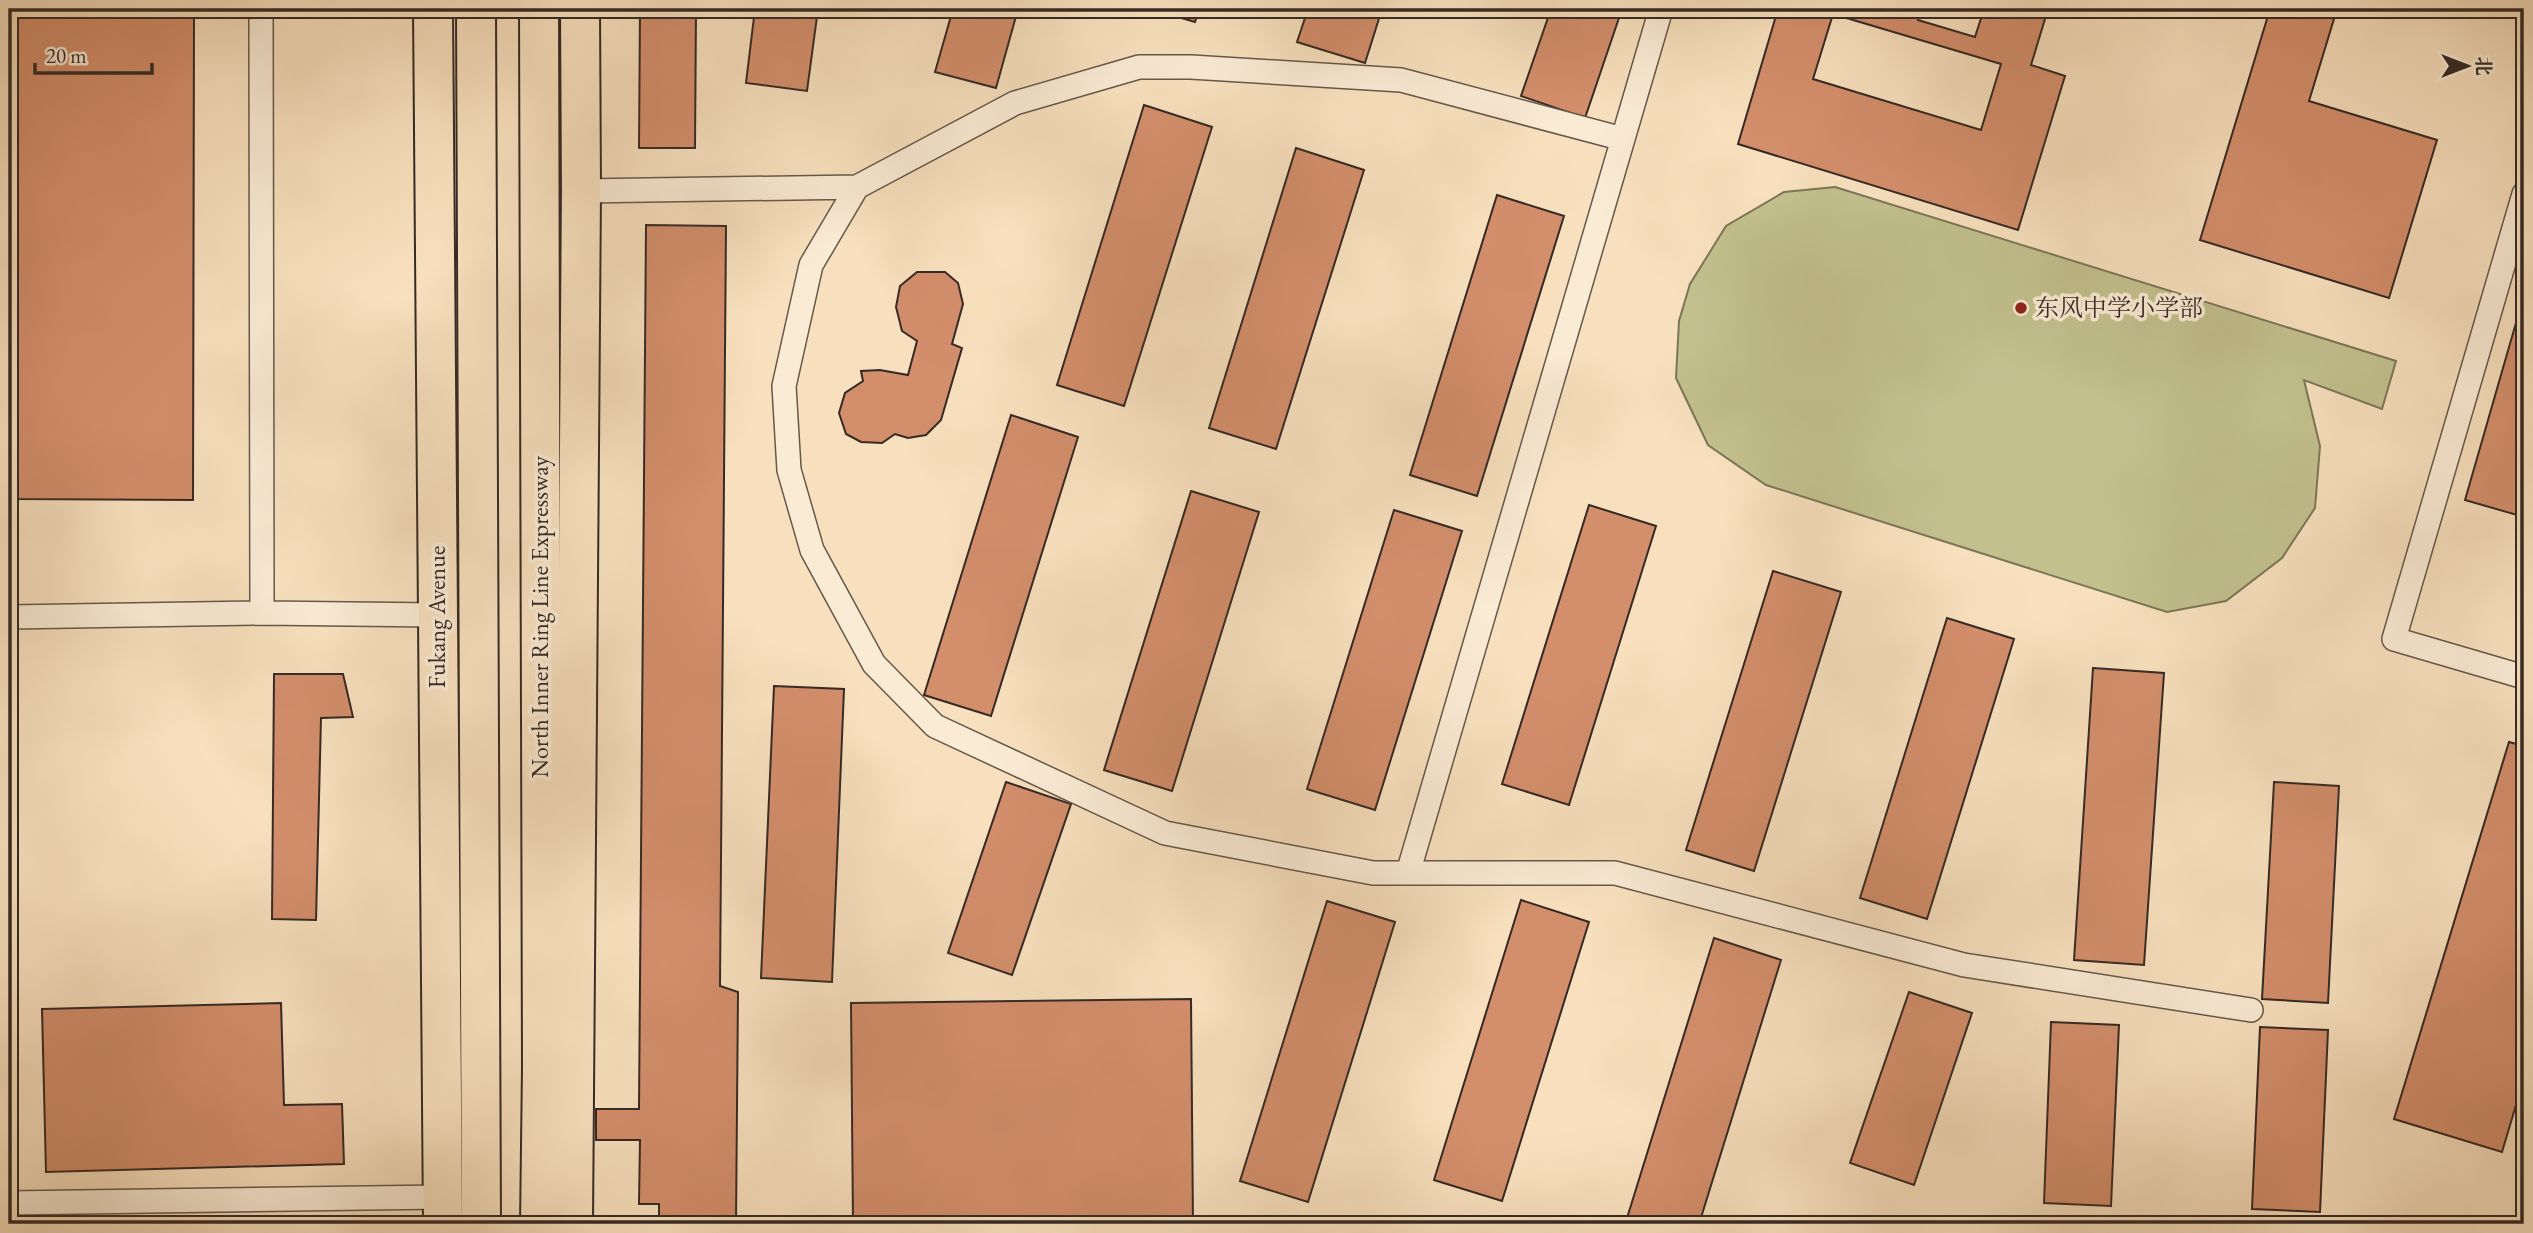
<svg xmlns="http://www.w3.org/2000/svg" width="2533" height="1233" font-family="'EB Garamond','Noto Serif SC',serif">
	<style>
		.green { fill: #c2c18e; stroke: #7c765a; stroke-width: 2 }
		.building { fill: #d38e6c; stroke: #362a25; stroke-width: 2; fill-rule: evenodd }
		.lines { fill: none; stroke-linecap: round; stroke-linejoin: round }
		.service-casing { stroke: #66584b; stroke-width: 26 }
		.primary-casing { stroke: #362a25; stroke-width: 42 }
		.trunk-casing { stroke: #362a25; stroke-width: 42 }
		.service { stroke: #faebd5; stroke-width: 23 }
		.primary { stroke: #f8e0be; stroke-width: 38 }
		.trunk { stroke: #f8e0be; stroke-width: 38 }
		.poi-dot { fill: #8f2418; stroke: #faebd5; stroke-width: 2.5 }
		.labels { text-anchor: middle; stroke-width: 7; stroke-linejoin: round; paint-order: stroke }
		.poi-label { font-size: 24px; fill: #362a25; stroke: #faebd5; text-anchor: start }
		.street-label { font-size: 24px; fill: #362a25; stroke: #faebd5 }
	</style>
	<rect width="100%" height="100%" fill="#f8e0be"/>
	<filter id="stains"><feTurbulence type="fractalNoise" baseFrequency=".00286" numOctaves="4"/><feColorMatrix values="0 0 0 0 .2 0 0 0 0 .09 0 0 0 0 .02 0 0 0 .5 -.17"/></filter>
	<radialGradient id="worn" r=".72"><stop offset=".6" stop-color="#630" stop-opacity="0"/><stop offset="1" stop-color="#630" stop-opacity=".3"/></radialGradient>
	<path class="green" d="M1835,187L2396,361L2382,409L2304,380L2320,446L2315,508L2282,558L2226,601L2167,612L1766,485L1708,445L1676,378L1679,321L1690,284L1726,226L1784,192Z"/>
	<path class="building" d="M9,9H194L193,500L9,499Z
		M640,9H696L695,148H639Z
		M755,9H818L807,91L746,83Z
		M953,9H1018L996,88L935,72Z
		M1151,9H1199L1195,22Z
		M1308,9H1382L1365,63L1297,42Z
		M1551,9H1622L1585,118L1521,96Z
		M1778,9H1921L1918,20L1975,37L1984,9H2048L2031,65L2065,76L2018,230L1738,144ZM1833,14L2001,64L1981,130L1813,79Z
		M2270,9H2337L2309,101L2437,140L2389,298L2200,240Z
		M1144,105L1212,127L1124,406L1057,385Z
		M1296,148L1364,170L1276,449L1209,428Z
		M1497,195L1564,216L1477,496L1410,475Z
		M646,225L726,226L720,986L738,992L736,1224H659V1204H639L640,1140H596V1109H639Z
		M917,272H945L958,283L963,304L952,344L962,348L941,420L926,435L908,438L895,434L882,443L861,442L846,434L839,413L845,393L863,381L861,371L880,370L908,375L917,341L902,331L896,307L900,286Z
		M2524,295V517L2465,500Z
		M1011,415L1078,437L991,716L924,695Z
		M1191,491L1259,512L1172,791L1104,770Z
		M1589,505L1656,526L1569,805L1502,784Z
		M1394,510L1462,531L1375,810L1307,789Z
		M1773,571L1841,592L1754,871L1686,850Z
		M1947,618L2014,639L1927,919L1860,898Z
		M2093,668L2164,673L2144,965L2074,960Z
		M274,674H343L353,717L321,718L316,920L272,919Z
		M774,686L844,689L832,982L761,978Z
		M2509,742L2524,746V1078L2502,1152L2394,1119Z
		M1006,782L1071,804L1012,975L948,953Z
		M2274,782L2339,786L2328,1003L2262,999Z
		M1521,900L1589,922L1502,1201L1434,1180Z
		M1327,901L1395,922L1308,1202L1240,1181Z
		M1714,938L1781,960L1699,1224H1646L1627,1218Z
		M1909,992L1972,1013L1914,1185L1850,1163Z
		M1191,999L1193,1224H853L851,1003Z
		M281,1003L284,1105L342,1104L344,1164L46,1172L42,1009Z
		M2051,1022L2119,1025L2111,1206L2044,1203Z
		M2260,1027L2328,1030L2320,1212L2252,1209Z"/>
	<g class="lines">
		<g class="service-casing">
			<path id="service" d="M261,9L262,613
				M857,187L811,265L784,386L789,470L812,550L874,664L935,726L1165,833L1373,873H1615L1964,965L2251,1010
				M581,191L857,187L1015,103L1139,67H1191L1401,80L1623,139
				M2524,194L2394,639L2524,677
				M9,617L262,613L437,615
				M1408,873L1661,9
				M9,1203L443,1197"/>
		</g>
		<g class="primary-casing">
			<path id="primary" d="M433,9L443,1224
				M573,1224L581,191L580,9"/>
		</g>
		<g class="trunk-casing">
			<path id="trunk" d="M476,9L481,1224
				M539,9L542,1067L540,1224"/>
		</g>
		<use href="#service" class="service"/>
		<use href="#primary" class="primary"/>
		<use href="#trunk" class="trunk"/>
	</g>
	<circle class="poi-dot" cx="2021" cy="308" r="7"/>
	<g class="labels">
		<g class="poi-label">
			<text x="2035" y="316">东风中学小学部</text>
		</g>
		<g class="street-label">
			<text transform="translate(437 617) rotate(-90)" y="8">Fukang Avenue</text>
			<text transform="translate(540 617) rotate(-90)" y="8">North Inner Ring Line Expressway</text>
		</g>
	</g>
	<rect width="2533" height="1233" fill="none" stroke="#f8e0be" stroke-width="35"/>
	<rect x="10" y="10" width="2512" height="1212" fill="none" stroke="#362a25" stroke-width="3.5"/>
	<rect x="18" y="18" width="2498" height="1198" fill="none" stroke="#362a25" stroke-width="2"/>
	<g transform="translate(2467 66) rotate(90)" stroke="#faebd5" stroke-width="5" paint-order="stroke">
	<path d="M0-5L12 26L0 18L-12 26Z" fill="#362a25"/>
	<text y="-10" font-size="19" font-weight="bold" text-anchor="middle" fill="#362a25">北</text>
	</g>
	<path d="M35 63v10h117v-10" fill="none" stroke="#362a25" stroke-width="3.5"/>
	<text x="46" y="63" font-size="21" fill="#362a25" stroke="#faebd5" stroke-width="5" paint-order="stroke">20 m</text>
	<rect width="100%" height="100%" filter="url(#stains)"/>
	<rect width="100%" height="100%" fill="url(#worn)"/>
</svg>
